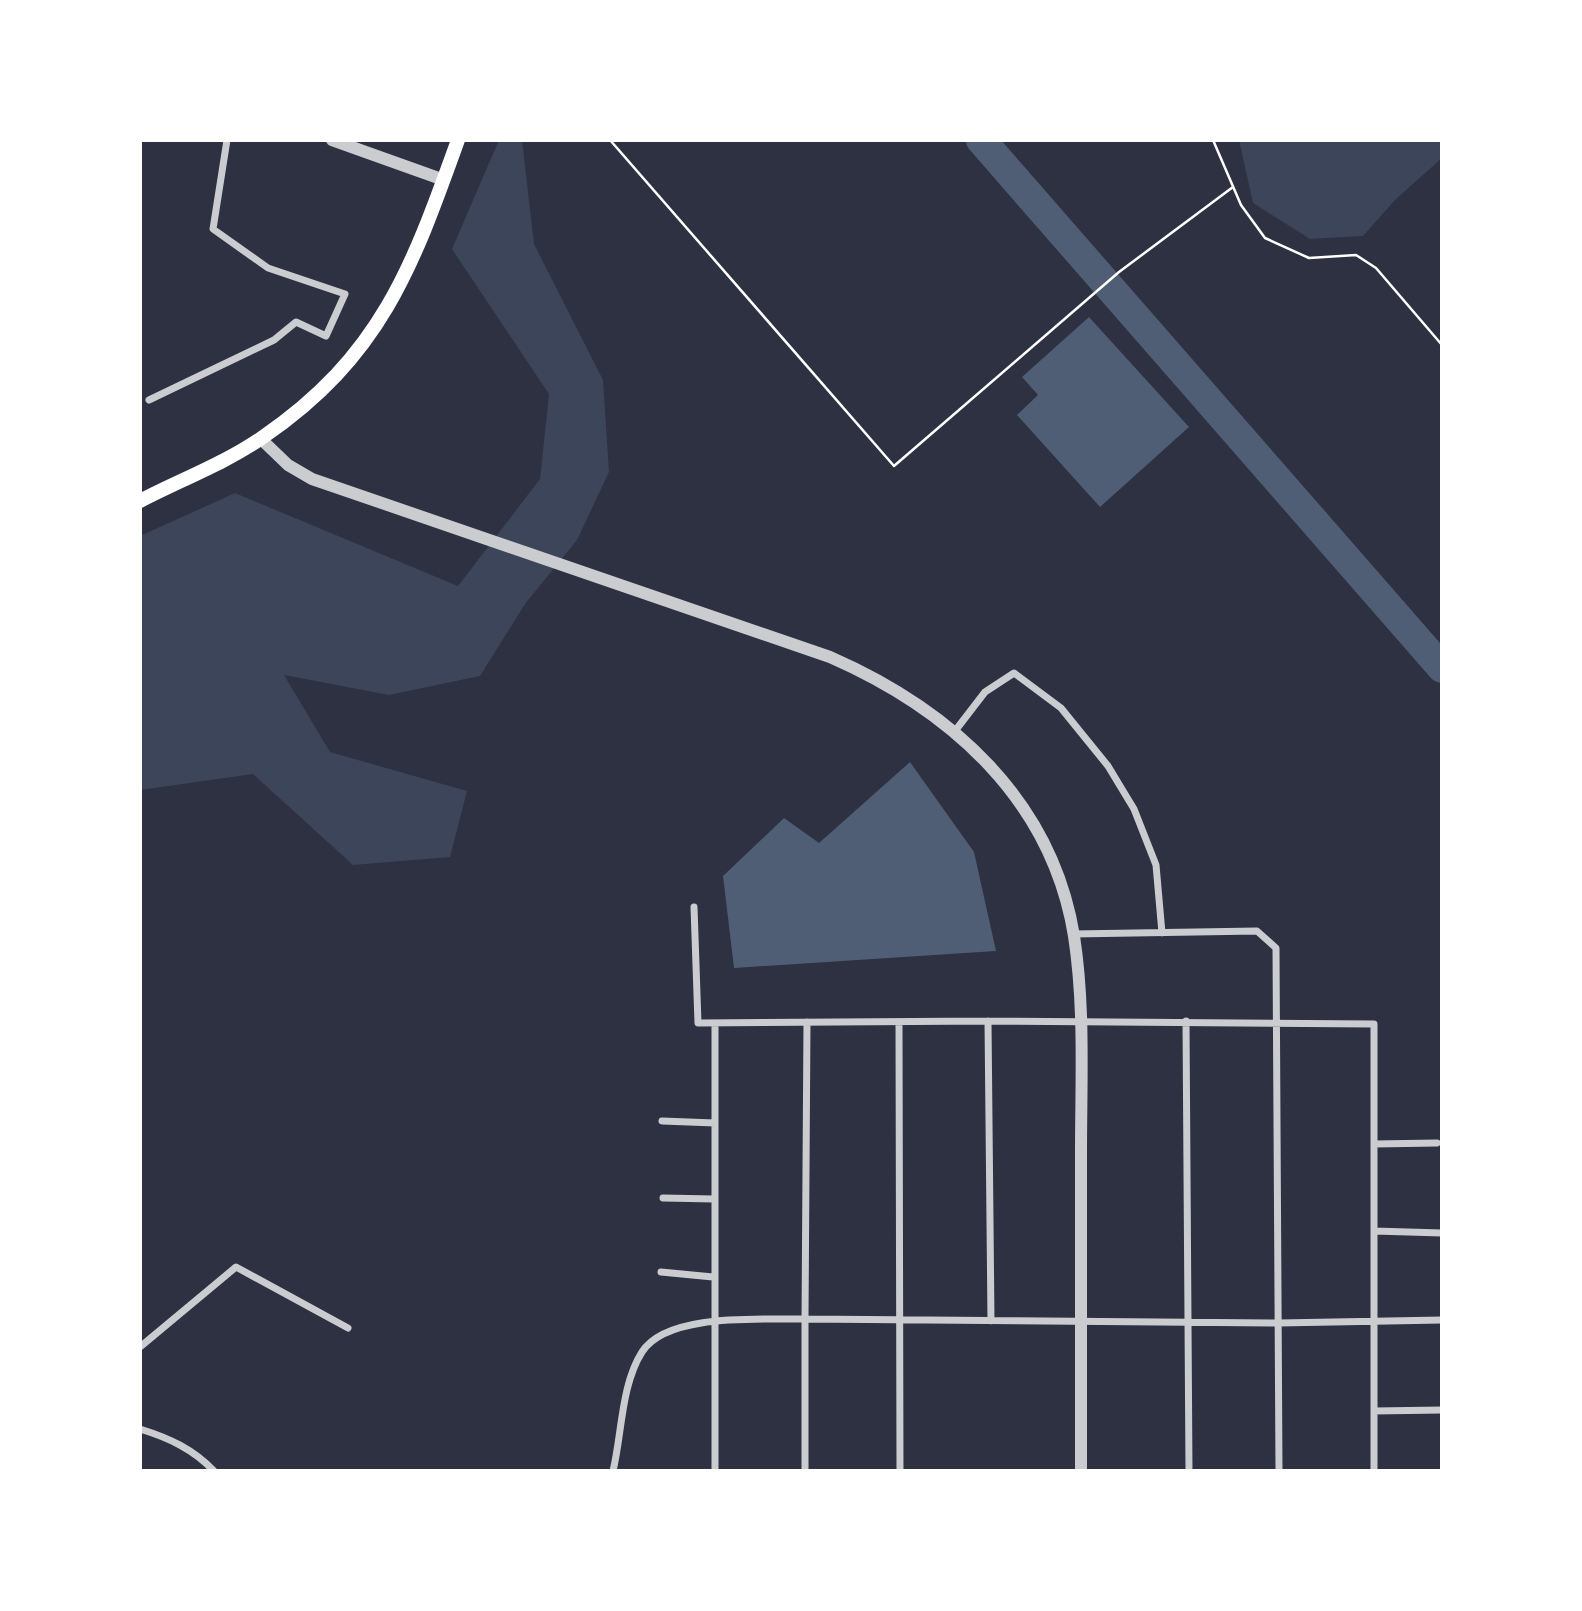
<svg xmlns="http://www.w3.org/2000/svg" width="1582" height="1611" font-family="'Libre Baskerville',serif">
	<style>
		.green { fill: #3c4559 }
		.water { fill: #4f5d75 }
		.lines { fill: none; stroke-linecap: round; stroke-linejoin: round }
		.river { stroke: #4f5d75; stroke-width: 30 }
		.path { stroke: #fff; stroke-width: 2.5 }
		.minor { stroke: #caccd0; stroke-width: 7 }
		.tertiary { stroke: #caccd0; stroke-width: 12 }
		.secondary { stroke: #fff; stroke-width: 14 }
	</style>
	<rect width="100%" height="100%" fill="#2d3142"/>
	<path class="green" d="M499,140H522L534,244L603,380L609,472L577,540L525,604L480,676L389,695L284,675L330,752L467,791L450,857L353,865L253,774L140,790V536L235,493L458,586L540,479L549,394L452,249Z
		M1239,140H1442V158L1395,200L1363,236L1310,239L1253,203Z"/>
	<path class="water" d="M1089,317L1189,427L1100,507L1017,415L1038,395L1022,377Z
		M910,762L974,852L996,951L734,968L723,876L784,818L819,843Z"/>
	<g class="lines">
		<path class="river" d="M981,140L1442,668"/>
		<path class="path" d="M610,140L894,466L1119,272L1233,187
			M1213,140L1241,205L1265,238L1309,258L1356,255L1376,268L1442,345"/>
		<path class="minor" d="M149,400L274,340L296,322L326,336L345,294L268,268L213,229L227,140
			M955,731L985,692L1014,673L1061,708L1108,766L1134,809L1156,865L1162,933
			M694,907L698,1023L988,1021L1374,1024V1471
			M1073,934L1257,931L1276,948L1279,1471
			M988,1021L991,1321
			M1186,1021L1189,1471
			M899,1022L900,1471
			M662,1121L715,1123
			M1374,1144L1437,1143
			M663,1198L714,1199
			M1374,1231L1442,1233
			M661,1272L713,1277
			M140,1347L236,1267L348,1328
			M1374,1411L1442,1410
			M140,1429C169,1438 193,1449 214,1471
			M613,1471C622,1434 621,1385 642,1352C667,1312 764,1320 805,1319L807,1022
			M715,1471V1023
			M805,1471V1319L1279,1323L1442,1320"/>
		<path class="tertiary" d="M332,140L444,180
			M261,439L288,465L312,479L830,657C951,710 1052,800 1074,936C1085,1007 1081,1081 1081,1153C1081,1259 1081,1365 1081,1471"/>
		<path class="secondary" d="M140,501C180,480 226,463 263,437C381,356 412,268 458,140"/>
	</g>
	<rect width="1582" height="1611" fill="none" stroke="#ffffff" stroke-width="284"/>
</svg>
